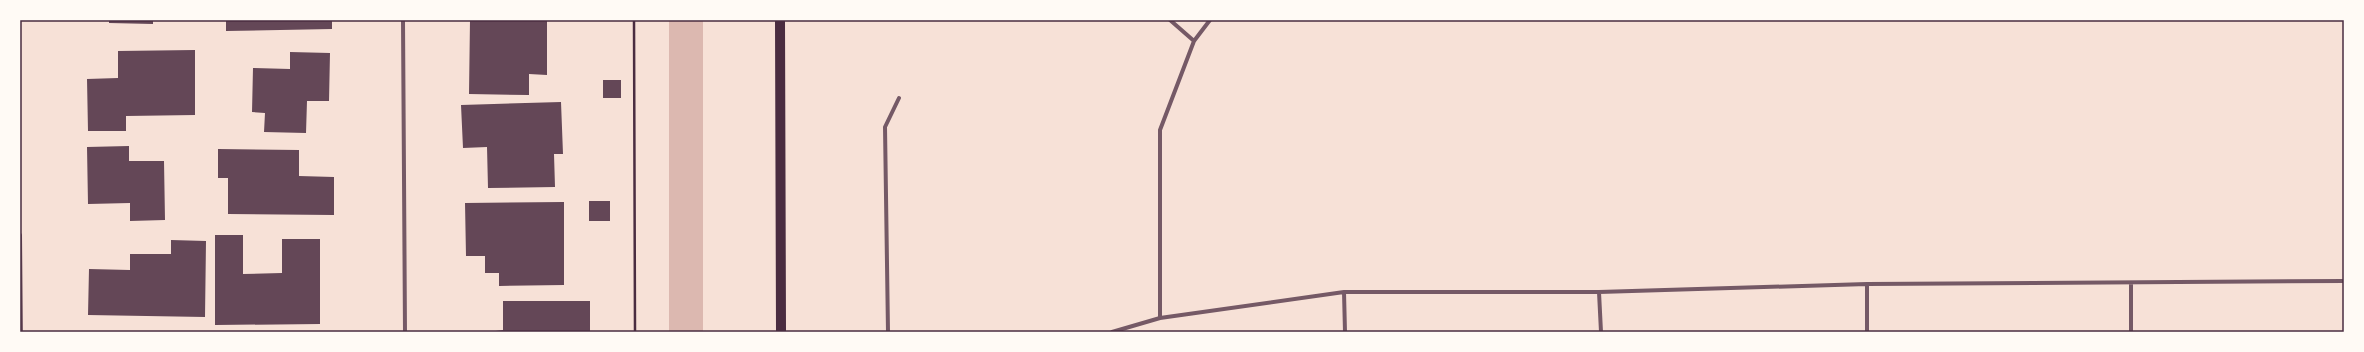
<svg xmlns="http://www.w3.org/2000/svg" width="2364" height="352" font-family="'DejaVu Sans',sans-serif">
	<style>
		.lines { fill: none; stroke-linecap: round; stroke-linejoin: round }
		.canal { stroke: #dcb8b0; stroke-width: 34 }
		.building { fill: #644757 }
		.path { stroke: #4a2c40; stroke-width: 2.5 }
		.minor { stroke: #755966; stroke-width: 4 }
		.primary { stroke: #4a2c40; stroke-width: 10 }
		.neatline { fill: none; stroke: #4a2c40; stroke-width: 1.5 }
	</style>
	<rect width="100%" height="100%" fill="#f7e1d7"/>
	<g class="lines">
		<path class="canal" d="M686,20V332"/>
	</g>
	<path class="building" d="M109,20H153V24L109,23Z
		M226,20H332V29L226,31Z
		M470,20H547V75L529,74V95L469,94Z
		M195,50V115L126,116V131H88L87,79L118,78V51Z
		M290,52L330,53L329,101H307L306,133L264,132L265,113L252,112L253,68L290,69Z
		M603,80H621V98H603Z
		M561,102L563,154H554L555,187L488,188L487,147L463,148L461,105Z
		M129,146V161H164L165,220L130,221V203L88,204L87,147Z
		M218,149L299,150V176L334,177V215L228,214V178H218Z
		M589,201H610V221H589Z
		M564,202V285L499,286V273H485V256H466L465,203Z
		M215,235H243V274L282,273V239H320V324L215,325Z
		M171,240L206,241L205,317L88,315L89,269L130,270V254H171Z
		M503,301H590V332H488L503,330Z"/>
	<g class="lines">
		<path class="path" d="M634,20L635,332"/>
		<path class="minor" d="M403,20L405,332
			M1170,20L1194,41
			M20,235L21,332
			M1867,284V332
			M1344,292L1345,332
			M1599,292L1601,332
			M1160,318V130L1194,41L1210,20
			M888,332L885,127L899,98
			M1112,332L1160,318L1344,292H1599L1867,284L2344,281
			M2131,332V284"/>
		<path class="primary" d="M780,20L781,332"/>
	</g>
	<rect width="2364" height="352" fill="none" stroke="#fffaf5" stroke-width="42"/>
	<rect x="21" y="21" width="2322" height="310" class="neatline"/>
</svg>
